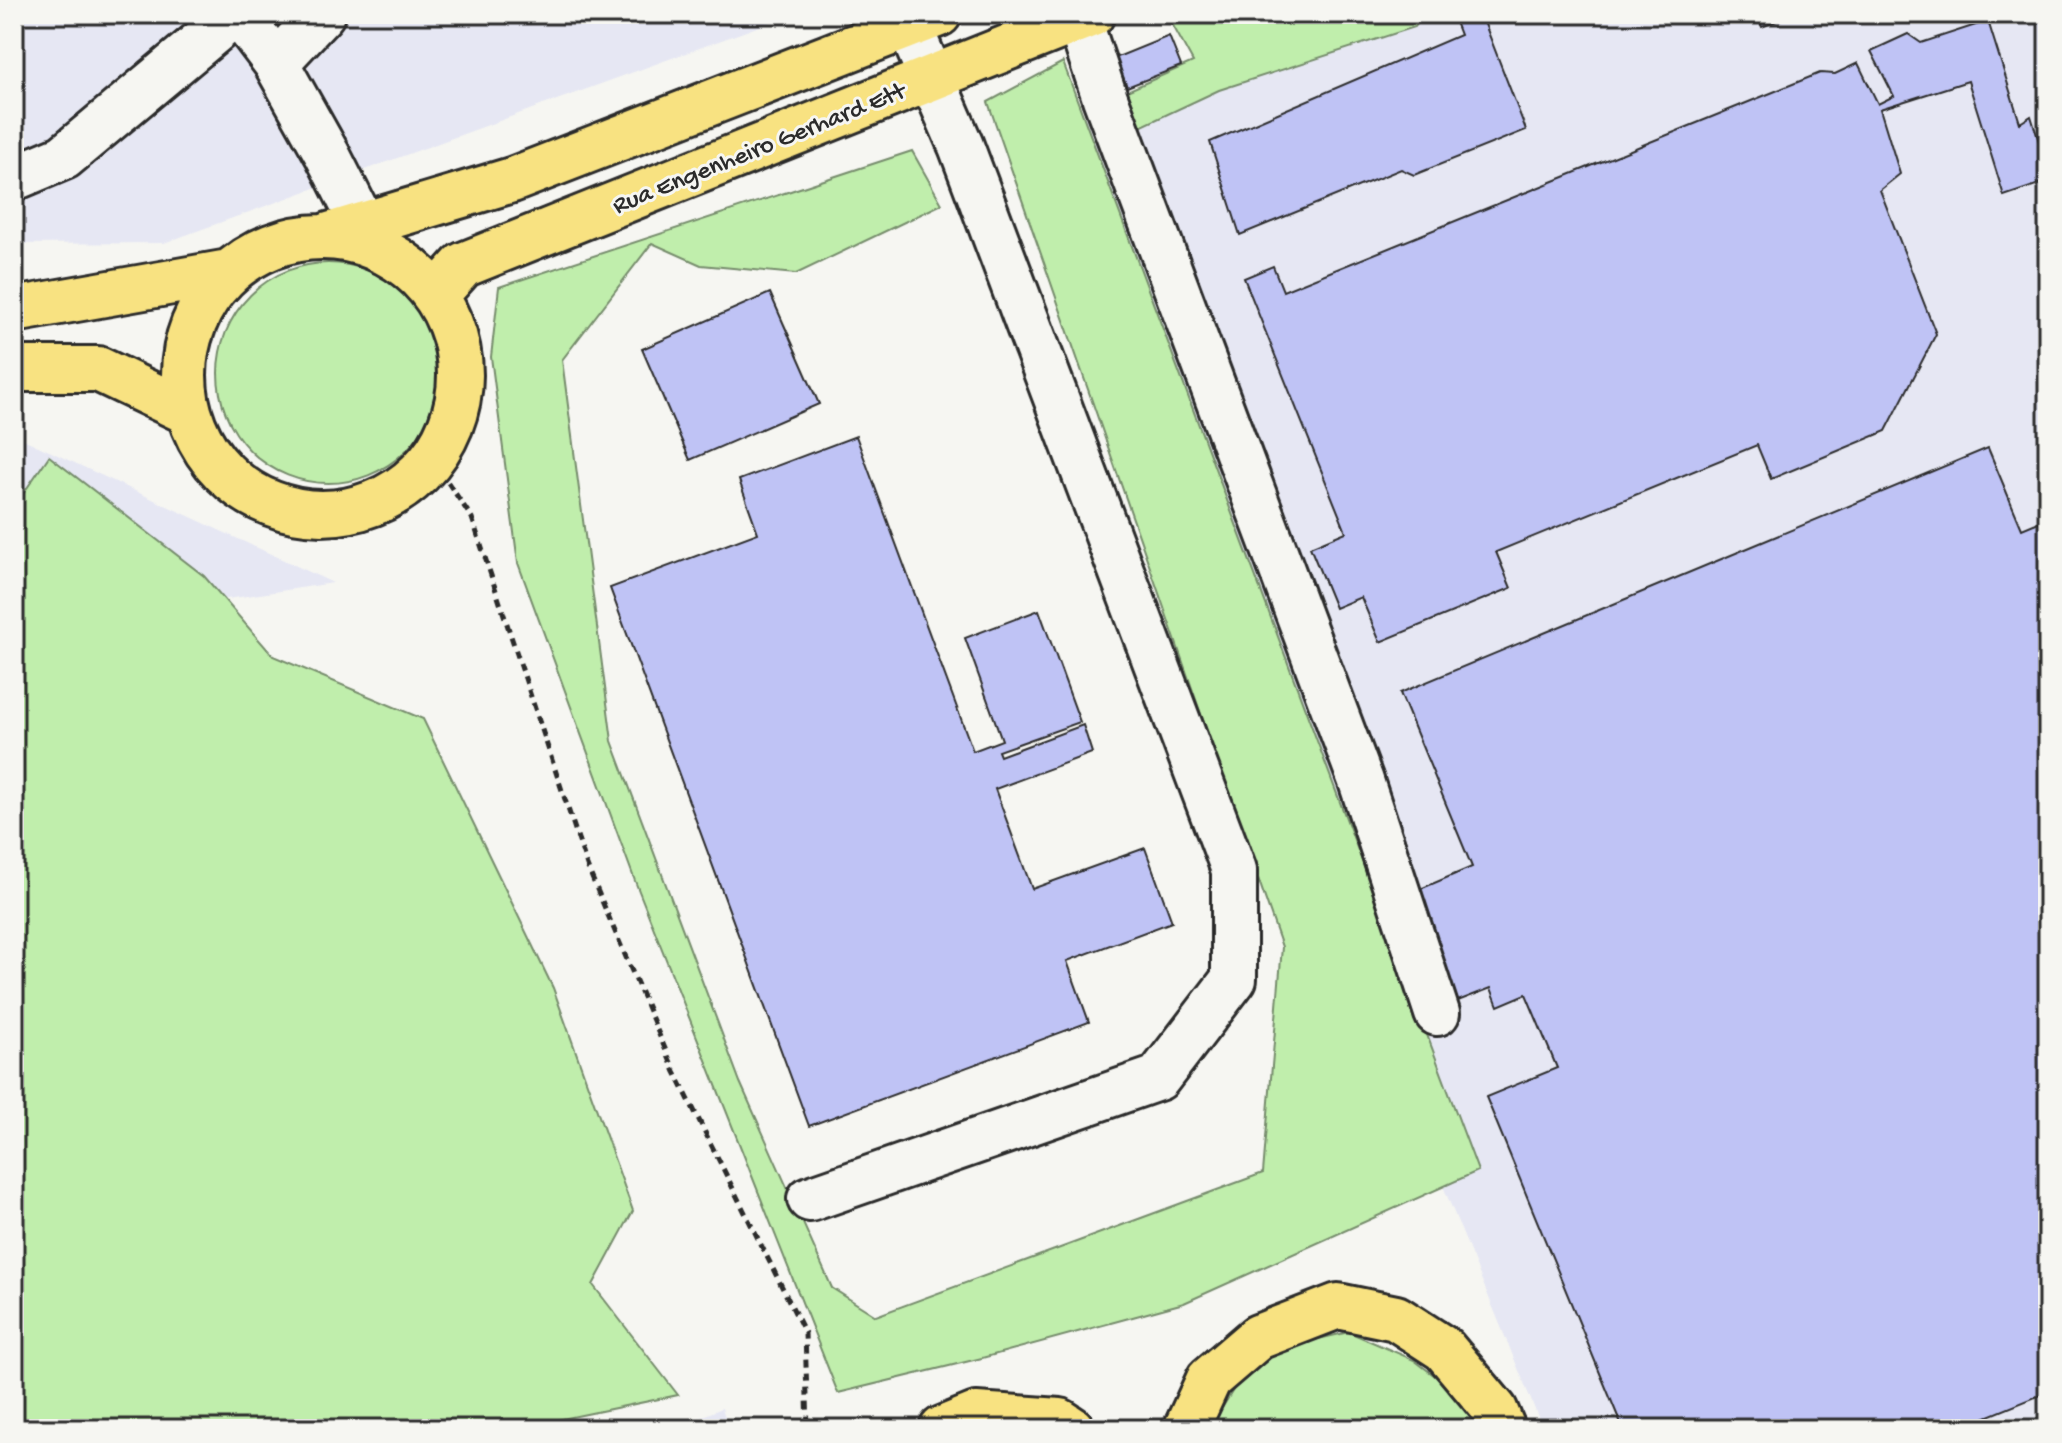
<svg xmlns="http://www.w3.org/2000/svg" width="2062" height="1443" font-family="'Gochi Hand',sans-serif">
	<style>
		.built { fill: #e6e7f3 }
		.green { fill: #c0eeac; stroke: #768c6c; stroke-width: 2 }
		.building { fill: #bfc3f5; stroke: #2b2b2b; stroke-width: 2 }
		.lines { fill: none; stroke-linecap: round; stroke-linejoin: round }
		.minor-casing { stroke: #2b2b2b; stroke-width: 50 }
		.major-casing { stroke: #2b2b2b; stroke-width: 50 }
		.highway-casing { stroke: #2b2b2b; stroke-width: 50 }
		.path { stroke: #2b2b2b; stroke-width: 5; stroke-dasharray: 8 6; stroke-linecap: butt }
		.minor { stroke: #f6f6f2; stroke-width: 44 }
		.major { stroke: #f8e281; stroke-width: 44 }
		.highway { stroke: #f8e281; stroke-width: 44 }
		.labels { text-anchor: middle; stroke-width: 6; stroke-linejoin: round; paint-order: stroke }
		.street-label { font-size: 26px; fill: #2b2b2b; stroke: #f6f6f2 }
	</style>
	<rect width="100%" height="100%" fill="#f6f6f2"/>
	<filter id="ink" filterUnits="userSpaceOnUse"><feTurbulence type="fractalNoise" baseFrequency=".0125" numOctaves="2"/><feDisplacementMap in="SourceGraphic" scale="16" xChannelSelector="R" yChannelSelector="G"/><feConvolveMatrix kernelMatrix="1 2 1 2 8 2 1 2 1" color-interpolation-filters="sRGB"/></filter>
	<g filter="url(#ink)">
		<path class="built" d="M14,14H793L164,243L14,244Z
			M1345,14H2048V1429H1543L1443,1186L1037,135Z
			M14,437L21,438L333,583L14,631Z
			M722,1408L729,1429H672Z"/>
		<path class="green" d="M1188,14H1424L1415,27L1219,90L1136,129L1120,94L1193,62L1170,20Z
			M1063,62L1478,1171L1184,1303L982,1358L838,1393L635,881L518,563L491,357L499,287L912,151L942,204L796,274L701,265L652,243L562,360L612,741L740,1082L832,1288L876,1316L1263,1173L1282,947L988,102Z
			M218 373a110 110 0 1 1 220 0a110 110 0 1 1-220 0Z
			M49,456L204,576L273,656L423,719L553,988L633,1211L593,1285L678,1395L514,1429H14V507Z
			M1349,1332L1414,1360L1464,1398L1479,1429H1209L1256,1353Z"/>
		<path class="building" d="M1452,14H1481L1526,130L1414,175L1401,169L1240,235L1210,142L1460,35Z
			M1757,14H1794L1762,27Z
			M1988,21L2020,123L2031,116L2048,170V181L2004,196L1968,81L1880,109L1900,174L1880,190L1936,334L1886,431L1771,479L1757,445L1496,552L1511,588L1380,642L1361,597L1335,608L1310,547L1346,532L1244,278L1273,266L1283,291L1820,73L1835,74L1858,63L1878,104L1894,96L1871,51L1908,34L1921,43Z
			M1169,36L1181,66L1127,87L1115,58Z
			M770,293L819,404L690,460L642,349Z
			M856,436L973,751L1002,740L965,638L1039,610L1080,722L998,751L1000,756L1083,725L1092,753L995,789L1032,889L1145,848L1172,922L1067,961L1089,1022L809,1126L610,588L758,533L739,480Z
			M1988,448L2022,529L2048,518V1354L2042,1356L2048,1372V1392L1957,1429H1623L1486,1097L1557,1068L1526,994L1498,1006L1491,988L1458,1001L1413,892L1472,867L1400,693Z"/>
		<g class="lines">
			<g class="minor-casing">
				<path id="minor" d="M239,14L276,63L327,154L363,225
					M1077,14L1105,98L1361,781L1437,1013
					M276,63L322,14
					M14,178L64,157L235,14
					M810,1199L1158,1078L1234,979V870L961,146L909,26"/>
			</g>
			<g class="major-casing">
				<path id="major" d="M329,235L512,180L939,14
					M184 375a138 138 0 1 1 276 0a138 138 0 1 1-276 0Z
					M436,295L463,265L1092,14
					M14,310L229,272
					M14,369H98L188,412"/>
			</g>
			<g class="highway-casing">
				<path id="highway" d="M942,1429L976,1415L1060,1421L1072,1429
					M1186,1429L1209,1379L1258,1337L1338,1306L1396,1318L1444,1349L1495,1410L1503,1429"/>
			</g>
			<path class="path" d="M432,459L472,518L587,866L675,1072L805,1333L808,1429"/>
			<use href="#minor" class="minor"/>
			<use href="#major" class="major"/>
			<use href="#highway" class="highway"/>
		</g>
	</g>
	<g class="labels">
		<g class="street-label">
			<text transform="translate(758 146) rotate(-22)" y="9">Rua Engenheiro Gerhard Ett</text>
		</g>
	</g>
	<rect width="2062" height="1443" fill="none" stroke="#f6f6f2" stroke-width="48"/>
	<rect x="24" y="24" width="2014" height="1395" fill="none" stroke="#2b2b2b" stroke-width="3" filter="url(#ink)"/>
</svg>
